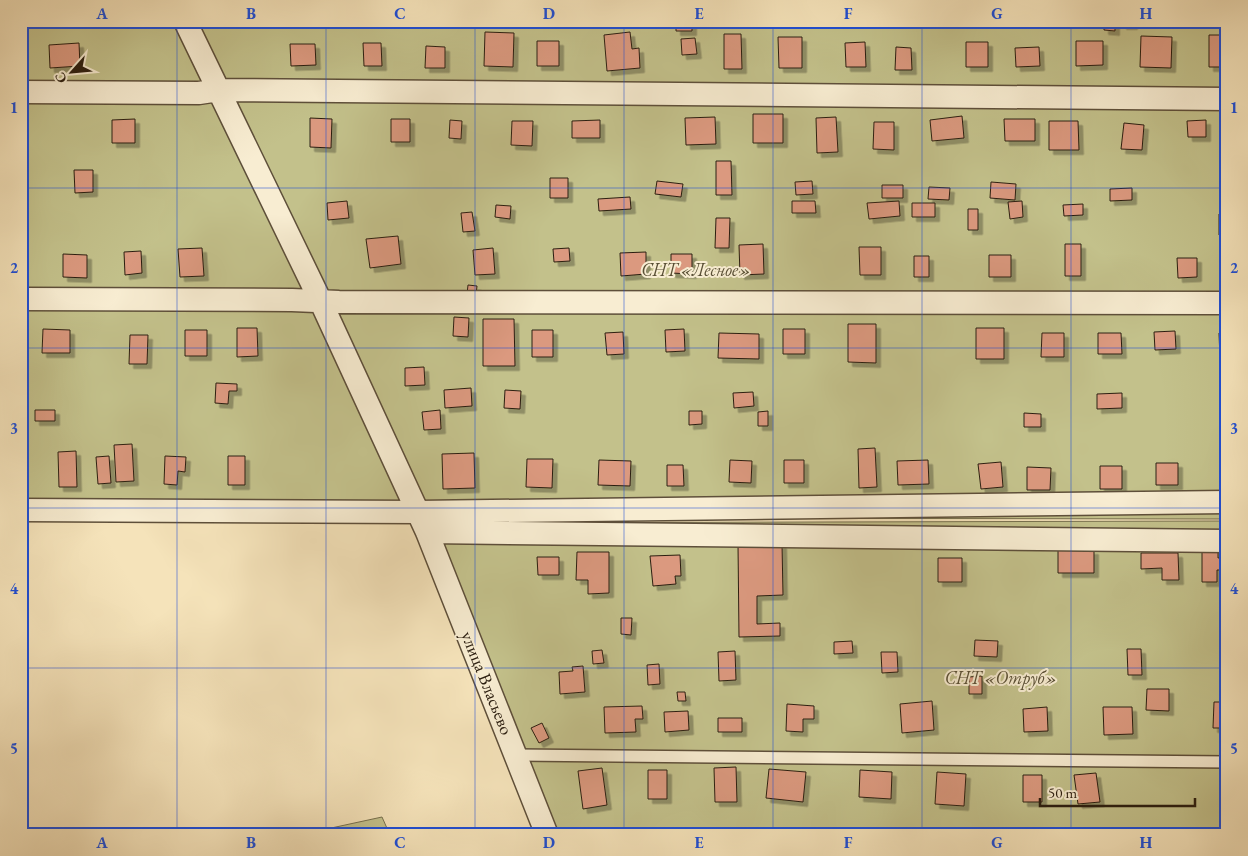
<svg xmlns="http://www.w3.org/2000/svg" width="1248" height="856" font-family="'EB Garamond',serif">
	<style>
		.green { fill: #c3c18b; stroke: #77704e }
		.building { fill: #db997f; stroke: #2b1e10; filter: url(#shadow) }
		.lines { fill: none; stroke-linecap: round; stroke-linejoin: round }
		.service-casing { stroke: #5e4f3a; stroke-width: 14 }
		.minor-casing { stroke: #5e4f3a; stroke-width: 25 }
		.service { stroke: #f8edd2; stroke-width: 11 }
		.minor { stroke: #f8edd2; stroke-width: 22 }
		.grid { fill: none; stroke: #1d4ed8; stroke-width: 1; stroke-opacity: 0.55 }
		.labels { text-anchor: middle; stroke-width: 4; stroke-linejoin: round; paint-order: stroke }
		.park-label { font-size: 18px; font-style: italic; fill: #594f35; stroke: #f8edd2 }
		.street-label { font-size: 18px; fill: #2b1e10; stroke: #f8edd2 }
		.neatline { fill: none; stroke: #1d4ed8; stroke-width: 2 }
		.grid-label { font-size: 16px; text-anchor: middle; font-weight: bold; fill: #1d4ed8 }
	</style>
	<defs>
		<filter id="shadow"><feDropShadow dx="4.5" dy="4.5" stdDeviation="0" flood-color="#0004"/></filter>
	</defs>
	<rect width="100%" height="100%" fill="#f5e3ba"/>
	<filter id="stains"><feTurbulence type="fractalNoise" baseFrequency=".004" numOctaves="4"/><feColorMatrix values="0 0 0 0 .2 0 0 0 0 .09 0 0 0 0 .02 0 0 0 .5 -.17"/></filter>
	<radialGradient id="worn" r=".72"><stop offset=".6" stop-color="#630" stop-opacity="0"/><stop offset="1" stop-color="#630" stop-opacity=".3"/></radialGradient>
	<path class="green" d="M21,21H1227V519L21,517Z
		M1227,521V835H547L426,523Z
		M382,817L390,835H299Z"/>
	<path class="building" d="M676,21H692V31H676Z
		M1104,21H1115V31L1104,30Z
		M1122,21H1133V25H1122Z
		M485,32L514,33L513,67L484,66Z
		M630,32L632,49L639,48L640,68L607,71L604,35Z
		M724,34H741L742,69H724Z
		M1209,35H1227V67H1209Z
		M1141,36L1172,37L1171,68L1140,67Z
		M778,37H802V68H779Z
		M695,38L697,54L682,55L681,39Z
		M537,41H559V66H537Z
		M1076,41H1103V65L1076,66Z
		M865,42L866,67H846L845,43Z
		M966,42H988V67H966Z
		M79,43L80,66L50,68L49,45Z
		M363,43H381L382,66H364Z
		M290,44H315L316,65L291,66Z
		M426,46L445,47V68H425Z
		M896,47L911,48L912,70H895Z
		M1039,47L1040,66L1016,67L1015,48Z
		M753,114H783V143H753Z
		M962,116L964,138L932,141L930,120Z
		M715,117L716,144L686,145L685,118Z
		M836,117L838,152L817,153L816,118Z
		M310,118L332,119L331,148L310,147Z
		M135,119V143H112V120Z
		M391,119H410V142H391Z
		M1004,119H1035V141H1005Z
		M450,120L462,121L461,139L449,138Z
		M600,120V138H572V121Z
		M1206,120V137H1188L1187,121Z
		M512,121H533L532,146L511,145Z
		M1049,121H1078L1079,150H1049Z
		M874,122H894V150L873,149Z
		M1124,123L1144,125L1142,150L1121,149Z
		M716,161H731L732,195H716Z
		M74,170H93V192L75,193Z
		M550,178H568V198H550Z
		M657,181L683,184L681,197L655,194Z
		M812,181L813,194L796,195L795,182Z
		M991,182L1016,184L1015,200L990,198Z
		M882,185H903V198H882Z
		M929,187L950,188L949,200L928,199Z
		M1132,188V200L1110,201V189Z
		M630,197L631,209L599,211L598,199Z
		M347,201L349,218L328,220L327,203Z
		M792,201H815L816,213H792Z
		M899,201L900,216L869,219L867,203Z
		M1022,201L1023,217L1010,219L1008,202Z
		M912,203H935V217H912Z
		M1083,204V215L1064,216L1063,205Z
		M496,205L511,206L510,219L495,217Z
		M968,209H978V230H968Z
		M472,212L475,231L463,232L461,213Z
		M1219,214H1227V235H1219Z
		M716,218H730L729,248H715Z
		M398,236L401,264L370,268L366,239Z
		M763,244L764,274L740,275L739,245Z
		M1065,244H1081V276H1065Z
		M859,247H881V275H860Z
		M202,248L204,276L180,277L178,249Z
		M493,248L495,274L475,275L473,250Z
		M569,248L570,261L554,262L553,249Z
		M141,251L142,273L125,275L124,252Z
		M646,252V274L621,276L620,253Z
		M63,254L87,255V278L63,277Z
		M671,254H692V274L671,273Z
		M989,255H1011V277H989Z
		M914,256H929V277H914Z
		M1177,258H1197V277L1178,278Z
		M468,285L477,286L476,295L467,294Z
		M454,317L469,318L468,337L453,336Z
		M483,319H514L515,366H483Z
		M848,324H876V363L848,362Z
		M237,328H257L258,356L237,357Z
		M976,328H1004V359H976Z
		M43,329L70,330V353H42Z
		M684,329L685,351L666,352L665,330Z
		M783,329H805V354H783Z
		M185,330H207V356H185Z
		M532,330H553V357H532Z
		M1175,331L1176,349L1155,350L1154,332Z
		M623,332L624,354L607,355L605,333Z
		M1227,332V358L1220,359L1219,333Z
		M719,333L759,334V359L718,358Z
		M1042,333H1064V357H1041Z
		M1098,333H1121L1122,354H1098Z
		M130,335H148L147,364H129Z
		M424,367L425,385L405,386V368Z
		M216,383L237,384V391H229L228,404L215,403Z
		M471,388L472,406L445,408L444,390Z
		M505,390L521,391L520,409L504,408Z
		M753,392L754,406L734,408L733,393Z
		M1122,393V408L1097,409V394Z
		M35,410H55V421H35Z
		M440,410L441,429L424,430L422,412Z
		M689,411H702V424L689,425Z
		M768,411V426H758V412Z
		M1024,413L1041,414V427H1024Z
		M132,444L134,481L116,482L114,445Z
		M875,448L877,487L859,488L858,449Z
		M76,451L77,487H59L58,452Z
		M474,453L475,488L443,489L442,454Z
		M109,456L111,483L98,484L96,457Z
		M165,456L186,457L185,472L178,471L177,485L164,484Z
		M228,456H245V485H228Z
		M527,459H553L552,488L526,487Z
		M599,460L631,461L630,486L598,485Z
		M730,460L752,461L751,483L729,482Z
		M784,460H804V483H784Z
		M928,460L929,484L898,485L897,461Z
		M1001,462L1003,487L981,489L978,464Z
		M1156,463H1178V485H1156Z
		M667,465H683L684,486H667Z
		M1100,466H1122V489H1100Z
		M1027,467L1051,468L1050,490H1027Z
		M738,544H782L783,595L757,596V624L780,623V636L739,637Z
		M1202,545H1218V558L1227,557V570H1217V582H1202Z
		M1058,550H1094V573H1058Z
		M577,552H609V593L588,594V580H576Z
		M1141,553H1178L1179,580H1162V568L1141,569Z
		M680,555L681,576H675L676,584L653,586L650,556Z
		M537,557H559V575H538Z
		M938,558H962V582H938Z
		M621,618H632L631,635L621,634Z
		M975,640L998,641L997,657L974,656Z
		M852,641L853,653L834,654V642Z
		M1127,649H1141L1142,675H1128Z
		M602,650L604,663L593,664L592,651Z
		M735,651L736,680L719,681L718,652Z
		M881,652H897L898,672L882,673Z
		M659,664L660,684L648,685L647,665Z
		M583,666L585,692L560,694L559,672L573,671L572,667Z
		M982,676V694H969V677Z
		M1147,689H1169V711L1146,710Z
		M677,692H685L686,701H678Z
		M932,701L934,730L902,733L900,704Z
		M1214,702H1227V728H1213Z
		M787,704L814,706V719H803V732L786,731Z
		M642,706L643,719H635L636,732L605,733L604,707Z
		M1047,707L1048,731L1024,732L1023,709Z
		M1103,707H1132L1133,734L1104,735Z
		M688,711L689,730L665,732L664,712Z
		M718,718H742V732H718Z
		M542,723L549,738L539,743L531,728Z
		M736,767L737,802H715L714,768Z
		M602,768L607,805L583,809L578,771Z
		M769,769L806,772L803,802L766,798Z
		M648,770H667V799H648Z
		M860,770L892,772L891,799L859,797Z
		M937,772L966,774L964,806L935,804Z
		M1096,773L1100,802L1078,804L1074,775Z
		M1023,775H1042V802H1023Z"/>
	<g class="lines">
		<g class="service-casing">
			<path id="service" d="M517,755L1227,762"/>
		</g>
		<g class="minor-casing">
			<path id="minor" d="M185,21L320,300L427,532L547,835
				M21,92L199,93L219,90L1227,99
				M21,299L292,300L339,302L1227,303
				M21,510L418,512L1227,502
				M427,532L1227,541"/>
		</g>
		<use href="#service" class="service"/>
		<use href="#minor" class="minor"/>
	</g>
	<path class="grid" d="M177,21V835M326,21V835M475,21V835M624,21V835M773,21V835M922,21V835M1071,21V835M21,188H1227M21,348H1227M21,508H1227M21,668H1227"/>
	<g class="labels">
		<g class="park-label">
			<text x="696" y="276">СНТ «Лесное»</text>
			<text x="1001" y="684">СНТ «Отруб»</text>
		</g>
		<g class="street-label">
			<text transform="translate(487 683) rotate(68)" y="6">улица Власьево</text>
		</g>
	</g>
	<rect width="1248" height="856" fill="none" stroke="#f5e3ba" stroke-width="55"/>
	<g transform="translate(72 72) rotate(243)" stroke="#f8edd2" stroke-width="4" paint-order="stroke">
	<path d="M0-4L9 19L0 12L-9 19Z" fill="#2b1e10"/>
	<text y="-8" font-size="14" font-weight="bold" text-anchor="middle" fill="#2b1e10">С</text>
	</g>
	<path d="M1040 798v8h155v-8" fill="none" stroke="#2b1e10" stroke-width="2.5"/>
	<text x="1048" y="798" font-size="15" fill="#2b1e10" stroke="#f8edd2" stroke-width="4" paint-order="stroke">50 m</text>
	<rect x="28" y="28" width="1192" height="800" class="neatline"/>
	<g class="grid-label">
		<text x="102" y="19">A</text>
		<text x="251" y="19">B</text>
		<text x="400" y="19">C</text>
		<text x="549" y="19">D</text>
		<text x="699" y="19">E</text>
		<text x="848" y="19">F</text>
		<text x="997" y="19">G</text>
		<text x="1146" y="19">H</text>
		<text x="14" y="113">1</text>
		<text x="1234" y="113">1</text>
		<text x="14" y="273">2</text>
		<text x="1234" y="273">2</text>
		<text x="14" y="434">3</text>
		<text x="1234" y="434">3</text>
		<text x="14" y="594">4</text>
		<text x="1234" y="594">4</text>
		<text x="14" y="754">5</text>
		<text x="1234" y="754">5</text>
		<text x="102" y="848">A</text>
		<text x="251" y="848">B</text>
		<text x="400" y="848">C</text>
		<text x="549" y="848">D</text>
		<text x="699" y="848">E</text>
		<text x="848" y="848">F</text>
		<text x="997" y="848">G</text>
		<text x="1146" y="848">H</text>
	</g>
	<rect width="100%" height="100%" filter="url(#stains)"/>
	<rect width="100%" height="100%" fill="url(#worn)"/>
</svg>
